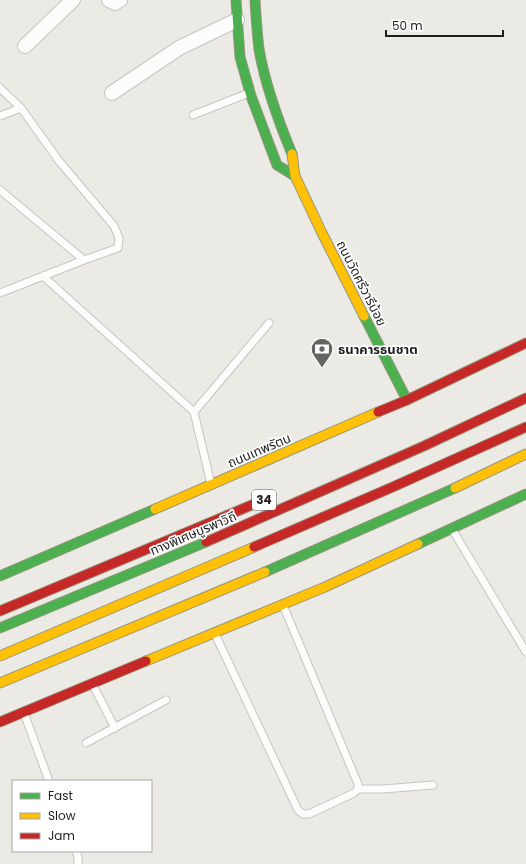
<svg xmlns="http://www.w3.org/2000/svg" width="526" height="864" font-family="Poppins,'Noto Sans Thai',sans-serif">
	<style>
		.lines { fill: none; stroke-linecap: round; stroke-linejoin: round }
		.lane-casing { stroke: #c4c4c1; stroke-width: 9 }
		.street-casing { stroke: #c4c4c1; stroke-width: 16 }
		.fast-casing { stroke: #95967c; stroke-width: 11 }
		.slow-casing { stroke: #95967c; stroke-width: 11 }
		.jam-casing { stroke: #95967c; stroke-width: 11 }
		.lane { stroke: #fcfcfb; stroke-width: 7 }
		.street { stroke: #fcfcfb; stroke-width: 14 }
		.fast { stroke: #4caf50; stroke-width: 9 }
		.slow { stroke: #ffc107; stroke-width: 9 }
		.jam { stroke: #c62828; stroke-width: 9 }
		.labels { text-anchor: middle; stroke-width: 3.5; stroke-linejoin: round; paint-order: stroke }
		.shield { fill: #fff; stroke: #616161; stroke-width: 1 }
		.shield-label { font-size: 12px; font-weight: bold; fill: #1d1d1d }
		.street-label { font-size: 13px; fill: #1d1d1d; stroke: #fff }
		.poi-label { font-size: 13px; font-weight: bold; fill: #1d1d1d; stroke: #fff; text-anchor: start }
	</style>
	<rect width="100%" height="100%" fill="#eceae5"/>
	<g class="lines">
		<g class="lane-casing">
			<path id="lane" d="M0,88L21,108L59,161L114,226L119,238L118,248L84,260L0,293
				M193,115L249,93
				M0,116L21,108
				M0,190L84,260
				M43,276L194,412L211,484
				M194,412L269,323
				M452,529L526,652
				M215,634L298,810L303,814H309L354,793L358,789V784L283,605
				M93,685L115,728
				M24,713L49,781
				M86,743L166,700
				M358,789H383L433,785
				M76,851L78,857V864"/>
		</g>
		<g class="street-casing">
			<path id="street" d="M109,0L115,3L120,0
				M25,46L73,0
				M112,93L179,48L237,20"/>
		</g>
		<g class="fast-casing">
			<path id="fast" d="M236,0L240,57L251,96L277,165L295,176
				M255,0C256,16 257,33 259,49C265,85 278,120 292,154
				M364,316L407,400
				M418,544L526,494
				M265,572L455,488
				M0,576L155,509
				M0,628L206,542"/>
		</g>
		<g class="slow-casing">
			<path id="slow" d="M292,154L295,176L322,233L364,316
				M455,488L526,454
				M155,509L378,412
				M0,656L254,547
				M146,661L325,587L418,544
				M0,683L265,572"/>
		</g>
		<g class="jam-casing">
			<path id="jam" d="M378,412L407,400L526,343
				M206,542L424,446L526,398
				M254,547L395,486L526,427
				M0,611L266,499
				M0,722L146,661"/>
		</g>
		<use href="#lane" class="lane"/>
		<use href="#street" class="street"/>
		<use href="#fast" class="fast"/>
		<use href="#slow" class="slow"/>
		<use href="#jam" class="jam"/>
	</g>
	<defs>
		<g id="bank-pin" transform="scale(1.15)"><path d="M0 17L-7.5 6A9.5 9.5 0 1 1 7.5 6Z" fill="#656563" stroke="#fff"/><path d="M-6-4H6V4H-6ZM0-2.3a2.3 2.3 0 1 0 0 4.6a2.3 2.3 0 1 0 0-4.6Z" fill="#fff"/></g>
	</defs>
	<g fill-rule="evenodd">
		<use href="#bank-pin" x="322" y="349"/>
	</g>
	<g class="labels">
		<rect class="shield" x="252" y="490" width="24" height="20" rx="3"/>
		<g class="shield-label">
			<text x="264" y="504">34</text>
		</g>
		<g class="street-label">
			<text transform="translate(362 283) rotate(63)" y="5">ถนนวัดศรีวารีน้อย</text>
			<text transform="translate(259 450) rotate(-23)" y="5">ถนนเทพรัตน</text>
			<text transform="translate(193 533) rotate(-23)" y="5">ทางพิเศษบูรพาวิถี</text>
		</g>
		<g class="poi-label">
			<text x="338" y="354">ธนาคารธนชาต</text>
		</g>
	</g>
	<rect x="12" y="780" width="140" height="72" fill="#ffffff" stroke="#a5a5a5"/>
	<rect x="20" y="793" width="20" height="6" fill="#4caf50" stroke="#a5a5a5"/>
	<text x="48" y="800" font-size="12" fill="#1d1d1d">Fast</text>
	<rect x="20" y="813" width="20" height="6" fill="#ffc107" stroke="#a5a5a5"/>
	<text x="48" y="820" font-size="12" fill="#1d1d1d">Slow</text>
	<rect x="20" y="833" width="20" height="6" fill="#c62828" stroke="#a5a5a5"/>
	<text x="48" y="840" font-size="12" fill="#1d1d1d">Jam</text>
	<path d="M386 30v6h117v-6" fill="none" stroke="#1d1d1d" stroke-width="2"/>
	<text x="392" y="30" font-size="12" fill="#1d1d1d" stroke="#ffffff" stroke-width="3" paint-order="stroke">50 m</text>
</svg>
